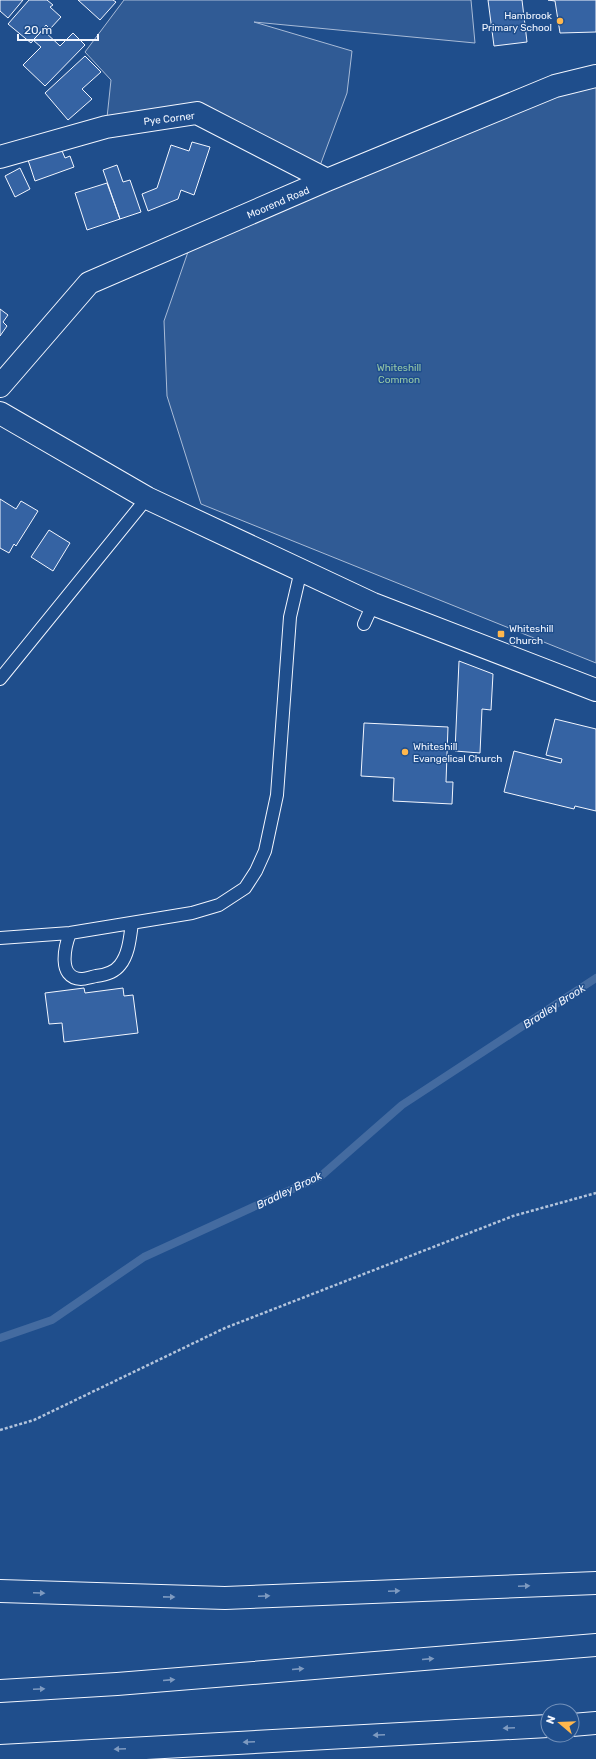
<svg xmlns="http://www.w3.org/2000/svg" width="596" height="1759" font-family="Rubik,sans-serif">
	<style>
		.green { fill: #305b95; stroke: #a8bbd7 }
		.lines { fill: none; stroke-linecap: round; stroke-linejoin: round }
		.stream { stroke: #446ba0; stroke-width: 8 }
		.building { fill: #3563a3; stroke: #f2f6ff }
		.lane-casing { stroke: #f2f6ff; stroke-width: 14 }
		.street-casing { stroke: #f2f6ff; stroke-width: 24 }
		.secondary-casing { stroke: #f2f6ff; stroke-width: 24 }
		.highway-casing { stroke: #f2f6ff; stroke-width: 24 }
		.path { stroke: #b3c4dc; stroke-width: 2.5; stroke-dasharray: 3 2; stroke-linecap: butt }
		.lane { stroke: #1f4e8c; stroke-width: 12 }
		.street { stroke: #1f4e8c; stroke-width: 22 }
		.secondary { stroke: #1f4e8c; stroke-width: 22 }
		.highway { stroke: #1f4e8c; stroke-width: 22 }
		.oneway { fill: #7e9ac0 }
		.poi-dot { fill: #ffb74d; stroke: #1f4e8c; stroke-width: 1.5 }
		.labels { text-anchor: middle; stroke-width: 3; stroke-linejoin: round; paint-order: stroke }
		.poi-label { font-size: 10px; fill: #f2f6ff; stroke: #1f4e8c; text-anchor: start }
		.street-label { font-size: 10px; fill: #f2f6ff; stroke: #1f4e8c }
		.park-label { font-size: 10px; fill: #97c8a6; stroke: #1f4e8c }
		.water-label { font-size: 11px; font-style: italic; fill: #f2f6ff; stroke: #1f4e8c }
	</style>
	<rect width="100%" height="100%" fill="#1f4e8c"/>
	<path class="green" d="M124,0H471L475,43L254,22L352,51L347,93L318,171L197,113L106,127L111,80L85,52Z
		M596,85V663L201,504L167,396L164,321L189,249L560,95Z"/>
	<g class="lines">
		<path class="stream" d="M0,1338L52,1320L144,1257L321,1176L402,1105L596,978"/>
	</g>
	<path class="building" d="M0,0H23L8,18L0,11Z
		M29,0H47L53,5L50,7L61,17L50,29L46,25L31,43L8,24Z
		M78,0H113L116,2L100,20Z
		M488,0H522L527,42L494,46Z
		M596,0V32L560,33L555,1L548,0Z
		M43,30L60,46L73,33L85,45L45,86L23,65L41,47L33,40Z
		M85,56L101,72L82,89L92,99L68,120L45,93Z
		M192,142L210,147L194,195L181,190L178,199L148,211L142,194L157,188L171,145L189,151Z
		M60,146L65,158L70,156L74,167L35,181L27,157Z
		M117,165L123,182L130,180L141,212L120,219L103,170Z
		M20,168L30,189L15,197L5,176Z
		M107,183L120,219L87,230L75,193Z
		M0,309L8,315L3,322L7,326L0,336Z
		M0,499L16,509L21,501L38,511L16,546L14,544L9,553L0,548Z
		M49,530L70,543L53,571L31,557Z
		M459,661L493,674L491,710L482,709L480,753L455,751Z
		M555,719L596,729V811L575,806L574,809L504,792L514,751L561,763L562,759L546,755Z
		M364,723L448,727L446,782H453L452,804L393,801L394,778L361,776Z
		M84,988L85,993L123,988L124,996L133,995L138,1033L64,1042L62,1023L49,1024L45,993Z"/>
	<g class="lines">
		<g class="lane-casing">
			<path id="lane" d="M364,624L373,604
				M0,679L147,498
				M70,933C65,946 57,978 81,979C85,979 91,977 96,976C105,975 114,973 120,965C129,954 130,937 132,923
				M0,938L70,933L192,913L219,905L245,888L256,871L265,851L277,795L290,617L301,570"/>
		</g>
		<g class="street-casing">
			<path id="street" d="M0,157L106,127L197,113L327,180
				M0,386L89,283L327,180L555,86L596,76"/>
		</g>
		<g class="secondary-casing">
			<path id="secondary" d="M0,413L147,498L373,604L596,690"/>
		</g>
		<g class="highway-casing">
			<path id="highway" d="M0,1591L225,1598L596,1583
				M0,1691L117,1684L596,1645
				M572,1725L596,1723
				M0,1756L548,1726"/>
		</g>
		<path class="path" d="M0,1430L34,1420L225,1328L513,1216L596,1193"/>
		<use href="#lane" class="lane"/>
		<use href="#street" class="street"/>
		<use href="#secondary" class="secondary"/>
		<use href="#highway" class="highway"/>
	</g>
	<defs><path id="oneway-solid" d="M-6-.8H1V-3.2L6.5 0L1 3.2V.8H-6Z"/></defs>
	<g class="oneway">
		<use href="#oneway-solid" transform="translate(524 1586) rotate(-2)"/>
		<use href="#oneway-solid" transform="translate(394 1591) rotate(-2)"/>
		<use href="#oneway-solid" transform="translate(39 1593) rotate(2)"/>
		<use href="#oneway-solid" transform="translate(264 1596) rotate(-2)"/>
		<use href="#oneway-solid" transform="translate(169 1597) rotate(1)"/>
		<use href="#oneway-solid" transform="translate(428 1659) rotate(-5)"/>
		<use href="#oneway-solid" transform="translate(298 1669) rotate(-5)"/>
		<use href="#oneway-solid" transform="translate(169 1680) rotate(-5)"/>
		<use href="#oneway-solid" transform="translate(39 1689) rotate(-3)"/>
		<use href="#oneway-solid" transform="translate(509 1728) rotate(177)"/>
		<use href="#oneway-solid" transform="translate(379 1735) rotate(177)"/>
		<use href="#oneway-solid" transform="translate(249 1742) rotate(177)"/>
		<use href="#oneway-solid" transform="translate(120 1749) rotate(177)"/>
	</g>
	<g class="poi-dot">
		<circle cx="560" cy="21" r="4"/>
		<rect x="497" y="630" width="8" height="8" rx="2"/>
		<circle cx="405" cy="752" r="4"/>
	</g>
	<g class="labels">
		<g class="poi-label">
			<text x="552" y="19" text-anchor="end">Hambrook<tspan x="552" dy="12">Primary School</tspan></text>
			<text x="509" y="632">Whiteshill<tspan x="509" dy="12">Church</tspan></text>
			<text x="413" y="750">Whiteshill<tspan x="413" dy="12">Evangelical Church</tspan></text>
		</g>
		<g class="street-label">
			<text transform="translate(169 118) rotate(-7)" y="4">Pye Corner</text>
			<text transform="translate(278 202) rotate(-23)" y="4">Moorend Road</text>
		</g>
		<g class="park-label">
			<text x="399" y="371">Whiteshill<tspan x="399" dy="12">Common</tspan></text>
		</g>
		<g class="water-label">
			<text transform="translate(554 1006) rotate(-33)" y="4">Bradley Brook</text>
			<text transform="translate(289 1190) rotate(-26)" y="4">Bradley Brook</text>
		</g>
	</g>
	<g transform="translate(560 1723) rotate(289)"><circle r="19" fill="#1f4e8c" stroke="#7391ba"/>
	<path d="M0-3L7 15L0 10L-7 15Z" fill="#ffb74d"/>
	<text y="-6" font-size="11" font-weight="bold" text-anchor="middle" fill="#f2f6ff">N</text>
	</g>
	<path d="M18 34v6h80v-6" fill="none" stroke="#f2f6ff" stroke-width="2"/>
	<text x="24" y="34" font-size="12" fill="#f2f6ff" stroke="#1f4e8c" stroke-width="3" paint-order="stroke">20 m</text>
</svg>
